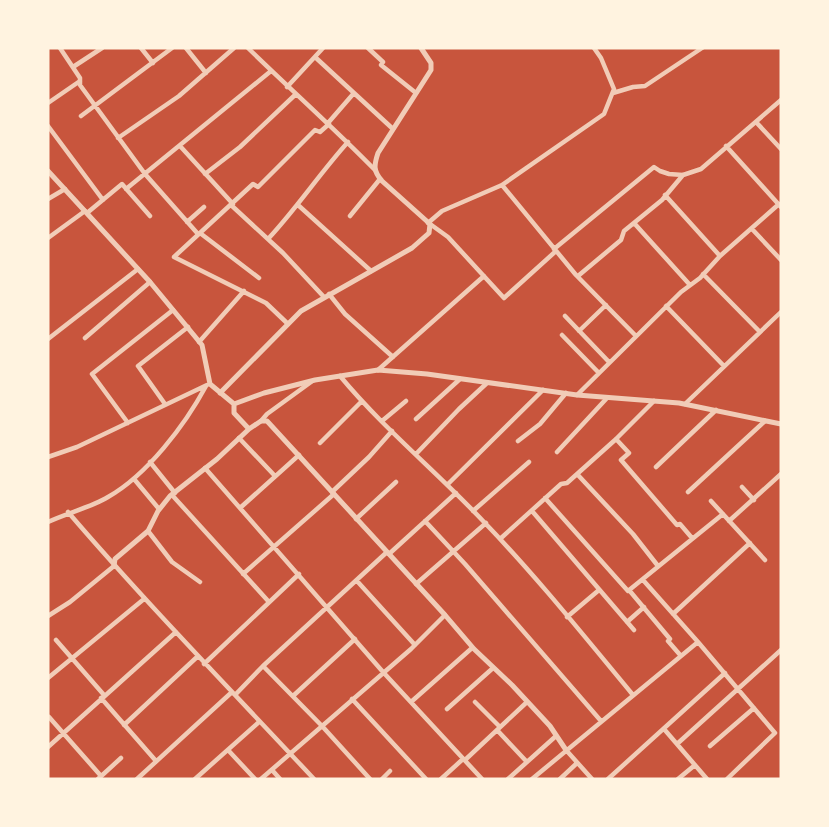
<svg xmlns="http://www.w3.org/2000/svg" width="829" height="827" font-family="'PT Sans',sans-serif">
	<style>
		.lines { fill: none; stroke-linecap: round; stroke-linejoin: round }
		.minor { stroke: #f1ccb7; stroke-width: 4.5 }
		.tertiary { stroke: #f1ccb7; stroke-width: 5 }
	</style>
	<rect width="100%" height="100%" fill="#c8553d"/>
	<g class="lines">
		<path class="minor" d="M60,48L80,78V85L145,174L198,234
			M141,48L153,63
			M186,48L206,73
			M248,48C290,89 334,128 375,170
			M368,48L383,62L381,65L416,93
			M315,57L393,129
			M73,67L102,48
			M287,87L323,48
			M613,93L633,87L645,86L702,48
			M48,103L80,81
			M81,116L172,48
			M756,122L781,149
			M328,123L354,93
			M48,126L103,200
			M118,138L179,96L234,48
			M180,146L233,204
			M726,146L781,207
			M205,174L240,147L296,94
			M502,185L576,275L636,336
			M126,189L271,71
			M665,195L720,256
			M48,199L65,189
			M231,205L283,253L324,297
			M298,205L371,271
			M87,213L122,184L150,216
			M350,216L380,179
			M187,222L204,207
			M428,223L442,211L502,185L604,114L614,89L601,58L594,48
			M634,223L690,285
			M430,224L448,237L504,298L556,251
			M752,229L781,260
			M200,233L259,278
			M48,238L85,211
			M268,239C297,208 320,173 348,142
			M554,249L654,167L660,171L669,174L683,175L701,169L781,100
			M703,274L760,332
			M578,276L621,240L624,231L662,200L683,175
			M329,294L345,314L393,357
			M666,306L724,366
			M565,316L609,362
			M288,324L266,303L174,257L253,184L258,187L315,130L320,132L329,124
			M579,331L606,305
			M562,335L598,372
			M85,338L150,282
			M48,339L138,269
			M199,342L244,291
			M378,370L484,276
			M340,376C384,429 437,472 484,522C537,577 584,636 633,695
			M577,395L681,292L700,278L720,256L779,204
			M165,404L138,366L188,327
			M685,404L781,312
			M416,419L460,379
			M261,421L267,414L311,382
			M382,421L406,401
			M128,423L92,374L173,310
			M239,438L275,476
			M616,439L629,453L621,460L677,525L680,524L692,538
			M518,441L540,424L566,393
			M320,443L361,402
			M557,452L607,398
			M416,454L459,409L487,383
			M48,457L77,447L207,385
			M150,462L175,493
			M656,467L716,410
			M205,468L383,672L482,779
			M577,474L633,534L658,566
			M134,479L159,509
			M447,485L543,390
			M742,487L754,500
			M332,492L369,457L392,431
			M688,492L765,421
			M172,495L269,602
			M545,498L628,591L723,514
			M711,501L765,560
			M240,508L299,455
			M473,511L529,462
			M532,511L634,630
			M68,512C147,604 231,690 314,779
			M356,519L396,482
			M425,521L465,564L601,721
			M729,521L781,474
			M48,522C67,513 92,507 108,497C147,475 185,425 206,386
			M148,531L172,562L200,582
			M500,539L561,484L567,483L615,440L654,401
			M389,554L456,493
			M243,574L334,494
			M643,580L698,642L775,733L727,779
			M357,581L415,645
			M416,584L486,523
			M629,590L670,639L668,641L681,656
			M673,614L750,543
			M48,616L70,602L114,566
			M567,617L599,590
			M627,622L644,607
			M56,640L104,695
			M204,664L299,574
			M263,666L322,726L370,779
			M48,678L144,599
			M235,695L263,666L387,552
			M293,696L355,639
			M101,698L156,761
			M352,699L426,779
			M411,702L472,648
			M475,702L500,727
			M447,709L493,668
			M49,717L101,776
			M124,725L197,657
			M664,729L707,779
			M497,730L527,762
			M677,744L781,650
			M710,746L754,708
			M48,747L176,632
			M228,750L255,779
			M566,750L592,779
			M465,760L527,702
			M272,770L280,779
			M98,779L121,758
			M137,779L232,692
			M195,779L259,722
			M261,779L411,649L445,615
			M382,779L390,771
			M441,779L463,759
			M508,779L556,736
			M532,779L698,642
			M560,779L577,763
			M608,779L725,673
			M678,779L695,765"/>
		<path class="tertiary" d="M48,171L150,282L202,345L210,384L234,404L264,393L315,380L378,370L427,374L577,395L679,403L781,424
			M220,393L301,311L412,248L429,233L430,224L382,181C373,171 374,165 378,153L431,70V63L421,48
			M234,404V413L249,429
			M114,566L115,559L148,531L158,511L170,496L217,459L249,429L261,421H267L445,615L474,649L512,685L550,726L566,750"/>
	</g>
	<rect width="829" height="827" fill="none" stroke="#fff3e0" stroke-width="99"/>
</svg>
